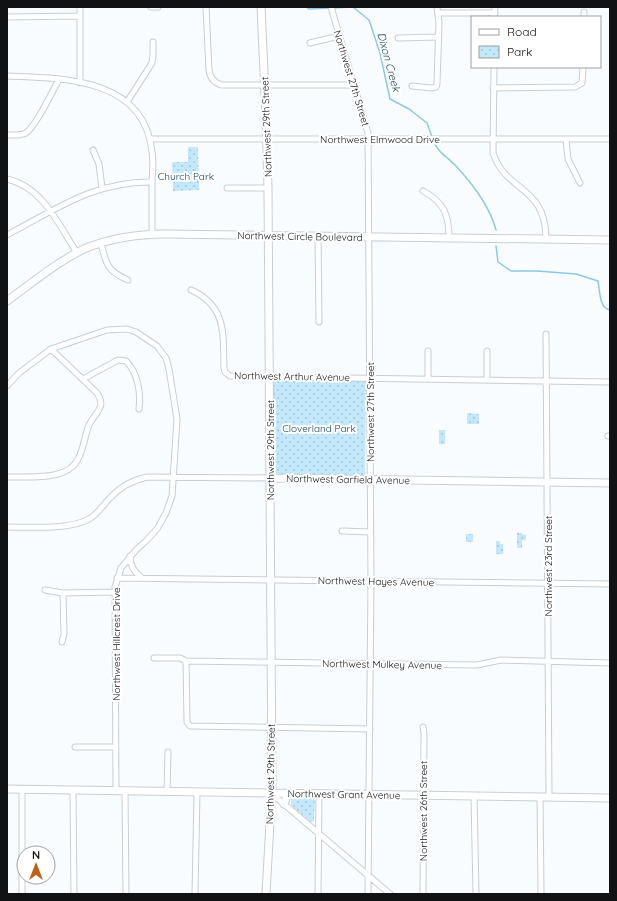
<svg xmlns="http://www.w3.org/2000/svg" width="617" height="901" font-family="Quicksand,sans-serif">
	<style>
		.park { fill: url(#park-dots) }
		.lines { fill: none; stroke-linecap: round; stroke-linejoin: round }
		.stream { stroke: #8dc8e7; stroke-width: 1.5 }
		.street-casing { stroke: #c7ced2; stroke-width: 7 }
		.secondary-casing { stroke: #c7ced2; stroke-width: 9 }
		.street { stroke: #fff; stroke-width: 5 }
		.secondary { stroke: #fff; stroke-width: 7 }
		.labels { text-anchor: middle; stroke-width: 4; stroke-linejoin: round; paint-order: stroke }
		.street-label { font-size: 10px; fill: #101214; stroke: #fff }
		.park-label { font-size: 10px; fill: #134359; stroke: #fff }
		.water-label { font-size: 11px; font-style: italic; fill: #18485e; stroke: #fff }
	</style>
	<defs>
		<pattern id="park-dots" width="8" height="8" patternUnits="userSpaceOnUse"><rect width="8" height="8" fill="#c3e8fc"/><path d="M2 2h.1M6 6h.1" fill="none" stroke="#a6c6d7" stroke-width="1.8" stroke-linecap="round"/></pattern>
	</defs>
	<rect width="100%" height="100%" fill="#f8fcff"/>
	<path class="park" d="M188,147H198L199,190L173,191L172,162H188Z
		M273,381H366L365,475L273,474Z
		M467,413L479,414V424H467Z
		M439,430H445V444H439Z
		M517,533H522L523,535H526V540H522V548H517Z
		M466,534H473V542H466Z
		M496,541H500V544H503V554H496Z
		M313,797L315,800L314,819V821L311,822L291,805V799L293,798Z"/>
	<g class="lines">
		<path class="stream" d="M306,7L309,9L353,7L369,20L380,53L390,99L409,109L427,123L432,137
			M433,140C437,151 447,157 455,165C471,182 490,207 496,230
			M496,246L498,262L511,271H537L576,274L598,281C600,291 599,308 610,310"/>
		<g class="street-casing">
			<path id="street" d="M80,7V83
				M151,7H158
				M206,7L209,70C210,78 214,83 222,85H354
				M331,7L368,133L371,581L368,894
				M438,13H495
				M7,17L80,16
				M494,17L495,7
				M584,17V12
				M398,38L438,37
				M310,43L339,36
				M494,67L493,153C506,193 546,185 546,239
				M7,76C64,78 145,78 152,152C154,163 152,175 152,185C152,202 152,218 152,234
				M412,86L431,88L436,87L437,84L439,23L437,7
				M493,88L575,87L582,83L583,67
				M127,102L152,63L153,55V42
				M7,135C13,135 20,136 26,133C36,126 53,91 59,79
				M150,139H610
				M566,139L568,159L580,183
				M93,150L99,164L102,188
				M7,179C43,187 59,225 77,253
				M227,188H268
				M423,191C444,202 449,215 449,238
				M7,235C56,209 95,181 152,182
				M318,236L319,322
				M101,243C106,264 107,271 128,280
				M191,290C227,306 223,334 224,368L225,372L230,376L610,382
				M546,334L549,797
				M428,351V378
				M487,351V380
				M83,379L118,360L126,361C138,373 141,393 139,409
				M7,386L19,373L51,349L107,330L127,329L136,332L157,346L166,358L169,369L177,419L172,496L166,513L157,529L146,541L136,550L121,568L115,587L116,791
				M608,436H610
				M7,477C29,476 69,482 79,457C84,447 85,435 89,425C95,412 107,408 97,393L51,349
				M7,527C29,527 70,530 89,519C98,514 103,505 110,498C120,487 133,480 147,477L270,478
				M342,531L370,532
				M130,556C130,565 134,572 141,577
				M117,578L610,584
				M45,590L63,593L115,592
				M62,642L64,634L63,593
				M154,658H180L186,661L477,665L501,660L610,663
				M186,661L187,722L190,726L370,729
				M75,747H115
				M73,790L74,894
				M125,791L126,894
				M167,791L168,752
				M271,793L390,894
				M474,796L476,894
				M540,797L541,894
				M22,894V789
				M195,894L197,792
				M318,894L319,794
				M423,894L424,734L423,727"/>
		</g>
		<g class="secondary-casing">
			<path id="secondary" d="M261,7L266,116L268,188L272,786L266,894
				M7,301C32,283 57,262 84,249C110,238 138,234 166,234L610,240
				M270,478L610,483
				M7,789L610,798
				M284,804L288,793"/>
		</g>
		<use href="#street" class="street"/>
		<use href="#secondary" class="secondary"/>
	</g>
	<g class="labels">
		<g class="street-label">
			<text transform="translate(352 78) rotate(73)" y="4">Northwest 27th Street</text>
			<text transform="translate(266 127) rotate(-92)" y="4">Northwest 29th Street</text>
			<text x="380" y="143">Northwest Elmwood Drive</text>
			<text transform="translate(300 236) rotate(1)" y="4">Northwest Circle Boulevard</text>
			<text transform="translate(292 376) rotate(1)" y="4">Northwest Arthur Avenue</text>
			<text transform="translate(370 412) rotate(-90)" y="4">Northwest 27th Street</text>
			<text transform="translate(270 450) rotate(-90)" y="4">Northwest 29th Street</text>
			<text transform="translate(348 479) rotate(1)" y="4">Northwest Garfield Avenue</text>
			<text transform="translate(548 566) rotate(-90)" y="4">Northwest 23rd Street</text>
			<text transform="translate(376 581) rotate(1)" y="4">Northwest Hayes Avenue</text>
			<text transform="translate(116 644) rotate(-90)" y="4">Northwest Hillcrest Drive</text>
			<text transform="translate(382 664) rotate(1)" y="4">Northwest Mulkey Avenue</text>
			<text transform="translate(270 774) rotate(-89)" y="4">Northwest 29th Street</text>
			<text transform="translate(344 794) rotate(1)" y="4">Northwest Grant Avenue</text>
			<text transform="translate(423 811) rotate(-90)" y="4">Northwest 26th Street</text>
		</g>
		<g class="park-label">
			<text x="186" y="180">Church Park</text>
			<text x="319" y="432">Cloverland Park</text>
		</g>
		<g class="water-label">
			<text transform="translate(389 62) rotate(75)" y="4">Dixon Creek</text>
		</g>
	</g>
	<rect width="617" height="901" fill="none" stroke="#101214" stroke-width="16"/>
	<rect x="471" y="16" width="130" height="52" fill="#ffffff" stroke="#9fa0a1"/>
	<rect x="479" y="29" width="20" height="6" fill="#ffffff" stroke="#9fa0a1"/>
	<text x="507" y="36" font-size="12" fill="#101214">Road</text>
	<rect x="479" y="46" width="20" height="12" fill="url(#park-dots)" stroke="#9fa0a1"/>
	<text x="507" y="56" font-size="12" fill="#101214">Park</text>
	<g transform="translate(36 865)"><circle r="19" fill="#ffffff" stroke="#9fa0a1"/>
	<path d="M0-3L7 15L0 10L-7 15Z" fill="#bf6117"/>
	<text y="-6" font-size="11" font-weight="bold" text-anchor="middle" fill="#101214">N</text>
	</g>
</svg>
